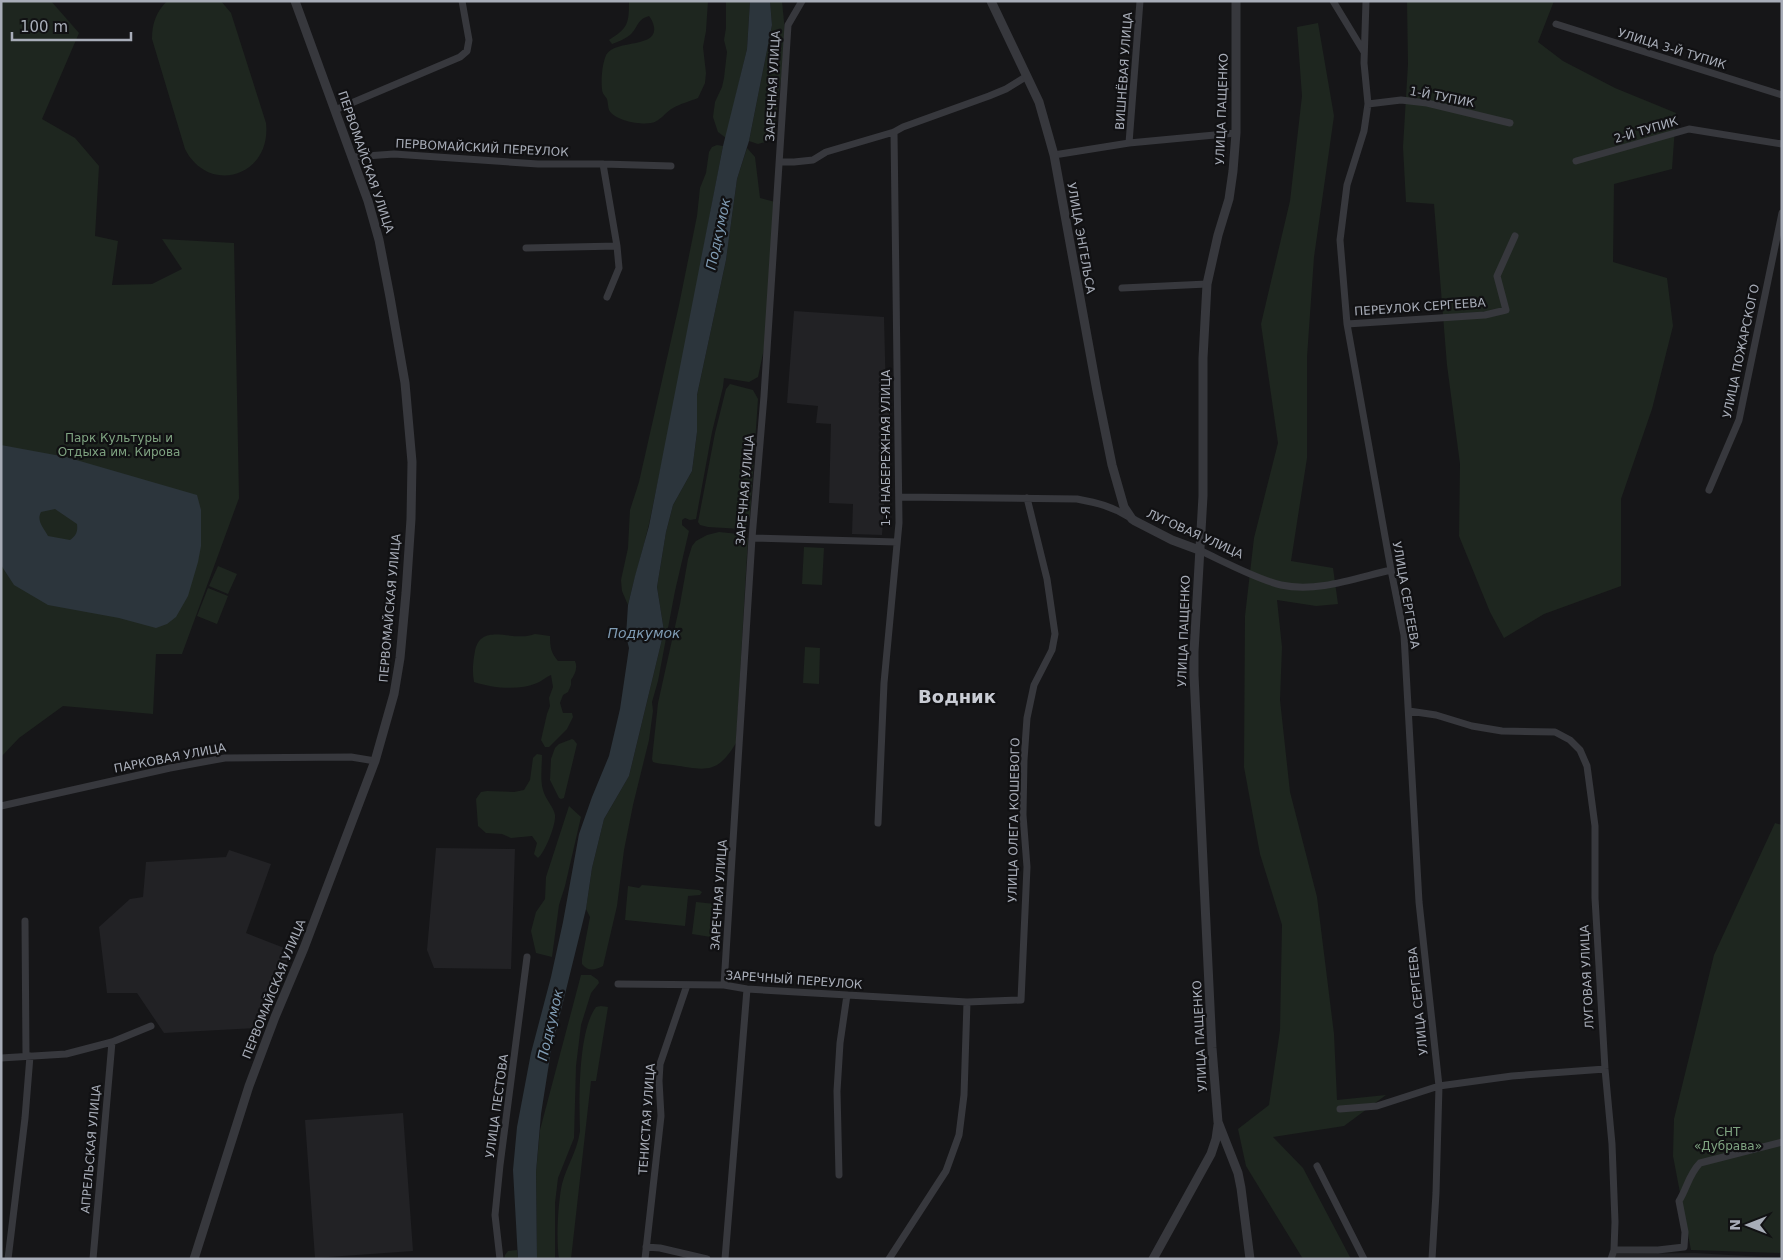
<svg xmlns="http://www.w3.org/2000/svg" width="1783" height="1260" font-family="'DejaVu Sans',sans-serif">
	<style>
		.built { fill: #222225 }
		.green { fill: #1e261f }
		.water { fill: #2c353c; fill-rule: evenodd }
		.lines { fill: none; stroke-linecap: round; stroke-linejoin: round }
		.minor { stroke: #37383d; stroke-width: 7 }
		.tertiary { stroke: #37383d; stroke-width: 9 }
		.labels { text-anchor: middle; stroke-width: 4.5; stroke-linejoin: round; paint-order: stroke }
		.street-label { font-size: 12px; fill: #a8adb8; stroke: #111113 }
		.park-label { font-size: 12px; fill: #7fa381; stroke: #111113 }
		.water-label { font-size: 14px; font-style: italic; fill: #7f9bb3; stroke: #111113 }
		.district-label { font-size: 18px; font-weight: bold; fill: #c9ccd4; stroke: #111113 }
	</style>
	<rect width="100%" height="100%" fill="#161618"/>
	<path class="built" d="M794,311L884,317L886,397L890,419L882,535L852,534L853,504L829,503L831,424L816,423L818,406L787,403Z
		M436,848L515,849L511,969L434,968L427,950Z
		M229,850L271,864L246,933L292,951L258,1028L164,1033L137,993H107L99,927L130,899L143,897L146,862L226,857Z
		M403,1113L413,1251L315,1258L305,1120Z
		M1695,1253L1782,1258V1259H1614L1615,1254Z"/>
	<path class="green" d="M1,1H51L79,33L42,119L75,138L99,166L95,236L118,241L112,285L152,284L182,269L162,239L234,243L239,498L182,654H156L153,714L63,706L19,738L1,757Z
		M167,1H221L231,13L266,123C272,176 209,196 185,149L152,39C152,24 156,12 167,1Z
		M629,1H708L706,31L703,47L706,73L705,83L698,98C690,101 680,104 673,108C665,112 660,122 651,123C641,125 615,121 609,110C608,107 608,103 607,99C605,96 602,93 602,89C601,81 602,66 605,58C610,38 658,50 654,27C653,22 652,20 649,16C637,19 638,28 630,35C625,39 618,42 612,44L609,40C628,28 629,24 629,1Z
		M726,1H750L747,49L726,138L718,132L713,117L715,102L722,87L724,78L727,52L724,40L726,28Z
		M770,1H782L785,32L784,56L774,132L769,141L758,144L749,141L772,25Z
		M1407,1H1554L1538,42L1563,61L1615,88L1676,113L1672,169L1614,184L1613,262L1667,278L1673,326L1652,409L1621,499V586L1544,614L1504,638L1490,612L1459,536L1460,464L1447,365L1434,204L1406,202L1403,147L1408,64Z
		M1318,23L1334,116L1314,257L1307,357V458L1291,561L1333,568L1338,604L1316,606L1277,600L1282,647L1280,700L1290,792L1317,897L1334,1034L1337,1100L1386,1095L1344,1126L1273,1137L1303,1168L1351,1259H1303L1246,1166L1238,1129L1269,1105L1280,1030L1282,925L1260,854L1244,767L1245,616L1254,538L1278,443L1261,324L1290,201L1302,96L1297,27Z
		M717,145L723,146C699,272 676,399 649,524C643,551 634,578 628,605L622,591L621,580L628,548L630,510L639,482L679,305L697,216L700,188L706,173L709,152L712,147Z
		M747,148L755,157L760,198L775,202L765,344L758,377L749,382L724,378L723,387L712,432L696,519L690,520L685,518L682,520V525L689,531L675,591L658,681L652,702L653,711L649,740L633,805L624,850L617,906L603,966C595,970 588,972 582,964V959L590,917L586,909L592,868L604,819L629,776L664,631L657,587L666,532L673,505L692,471L697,432V395L726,260L737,179Z
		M730,384L753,390L758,399L750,516L746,525L742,529L708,527L700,525L698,522L715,433L726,389Z
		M719,532L739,534L748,538L736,743C717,775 705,770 673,765C666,764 659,764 653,762L652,759L658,703L680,604L688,559L692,546L696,541L707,535Z
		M804,547L824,548L822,585L802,584Z
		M218,566L237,574L228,594L209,586Z
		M208,588L228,596L217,624L197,616Z
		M535,634L550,636C550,647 551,653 558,661H575C578,668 575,674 571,680V685L568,692L563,695L560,703L563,713H572L573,717L567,729L549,747H545L541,740L547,714L550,706L549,698L553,687L551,675C546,677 542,681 537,683C519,691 492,688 474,682C472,671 473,662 475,651C481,621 514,643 535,634Z
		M805,647L820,648L819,684L803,683Z
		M572,739L574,740L577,744L564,798L561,799L559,798L550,780L551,759L555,748L559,744Z
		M537,754L542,755C542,766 540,780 543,790C545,799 554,807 555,815C556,825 545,852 538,858L534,854L537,843L532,836L511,838L502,834L486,833L478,826L476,799L481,792L487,791L514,792L524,790L530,780L533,758Z
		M569,806L581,817L565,886L559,905L552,957L536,953L531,931L536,912L545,899L546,877Z
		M1775,823L1782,825V1253L1691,1250L1673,1156L1674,1119L1714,955Z
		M642,885L699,890L702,892L700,895L688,896L685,926L625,920L628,886L639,888Z
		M696,902L715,904L711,937L692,934Z
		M581,975H591L598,980L599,983L591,993L581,1025L576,1066L574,1138L558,1178L555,1203V1259H537L536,1172L540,1130Z
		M601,1006L608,1007L596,1081H591L571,1259H559C556,1239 558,1203 562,1184C567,1165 577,1152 580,1131C579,1100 578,1031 596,1007Z
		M517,1250L518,1259H504L505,1255L508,1251Z"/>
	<path class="water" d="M750,1H770L772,25L749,141L737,179L726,260L697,395V432L692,471L673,505L666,532L657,587L664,631L629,776L604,819L592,868L586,909L551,1051L541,1114L536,1172L537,1259H518L513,1170L517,1127L531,1053L551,977L563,922L579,834L592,797L609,756L620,709L629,648L626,636L628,605L635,576L649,526L723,146L747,49Z
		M1,445L66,457L197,495L201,510V546L198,562L188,596L176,617L167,624L156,628L119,618L48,605L14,585L1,565ZM55,509L77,524C78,532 76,536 70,540L48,536C44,528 36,521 41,512Z"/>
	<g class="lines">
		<path class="minor" d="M1333,1L1364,52
			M1366,1L1364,63L1368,104L1364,131L1347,185L1340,240L1347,324L1391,570L1404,635L1419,902L1439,1086L1436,1193L1432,1259
			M1556,24L1782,95
			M1368,104L1401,100L1427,103L1510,123
			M335,110L460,57L467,51L469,40L462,1
			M1129,143L1140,1
			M1054,155L1129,143L1236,133
			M352,157L394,154L538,164H603L671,166
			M1576,161L1689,129L1782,144
			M780,162H794L813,160L826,152L894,132L903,127L989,96L1006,89L1027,76
			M603,164L617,246L619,268L607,297
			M526,248L617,246
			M1122,288L1207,284
			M1347,324L1485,315L1506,310L1497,276L1515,236
			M1709,490L1739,420L1782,213
			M899,497L1077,499C1098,503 1111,506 1129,517
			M752,538L897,542
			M1199,550C1223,561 1256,579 1281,585C1317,593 1356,578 1391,570
			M1409,711L1436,715L1472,726L1502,731L1555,732L1570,740L1580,750L1587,766L1595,826V898L1605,1069L1612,1144L1615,1222L1614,1250L1611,1259
			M1,806L170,768L225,758L351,757L375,761
			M878,823L884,683L899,523L894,132
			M25,921L26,1056
			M618,984L724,985L747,989L967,1002
			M724,985L752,538L764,396L788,25L802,1
			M1,1058L66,1054L112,1042L151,1026
			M1340,1109L1377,1106L1439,1086L1512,1076L1605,1069
			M1317,1166L1364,1259
			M839,1175L837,1091L840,1043L847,995
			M646,1247L660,1248L707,1259
			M1614,1250H1658L1684,1247L1685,1232L1679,1201C1687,1188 1689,1174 1700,1163L1782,1142
			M8,1259L25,1118L30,1056
			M93,1259L112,1042
			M500,1259L495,1215L500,1165L527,957
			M645,1259L661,1116L659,1081L660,1064L687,985
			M725,1259L747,989
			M889,1259L946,1171L959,1135L964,1095L967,1002L1021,1000L1027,867L1023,815L1024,760L1027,718L1034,685L1052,650L1055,634L1047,579L1027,498"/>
		<path class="tertiary" d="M991,1L1039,102L1054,155L1097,391L1112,465L1124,507L1132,519L1135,521L1172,540L1199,550
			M1236,1V133L1233,171L1229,199L1218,235L1207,284L1203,358V496L1194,652V675L1212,1048L1218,1122L1238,1173L1241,1188L1250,1259
			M194,1259L249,1086L275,1017L304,948L375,761L394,694L400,658L406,593L411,519L412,462L405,383L390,297L379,240L368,201L295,1
			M1153,1259L1211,1154L1216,1139L1218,1125"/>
	</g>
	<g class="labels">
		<g class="street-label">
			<text transform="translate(1672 49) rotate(17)" y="4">УЛИЦА 3-Й ТУПИК</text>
			<text transform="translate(1124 71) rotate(-86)" y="4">ВИШНЁВАЯ УЛИЦА</text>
			<text transform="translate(773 86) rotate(-87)" y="4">ЗАРЕЧНАЯ УЛИЦА</text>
			<text transform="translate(1442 97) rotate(11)" y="4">1-Й ТУПИК</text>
			<text transform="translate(1222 109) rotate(-88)" y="4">УЛИЦА ПАЩЕНКО</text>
			<text transform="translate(1646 130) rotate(-16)" y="4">2-Й ТУПИК</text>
			<text transform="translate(482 148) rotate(3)" y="4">ПЕРВОМАЙСКИЙ ПЕРЕУЛОК</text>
			<text transform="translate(366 162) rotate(71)" y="4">ПЕРВОМАЙСКАЯ УЛИЦА</text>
			<text transform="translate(1081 238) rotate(80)" y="4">УЛИЦА ЭНГЕЛЬСА</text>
			<text transform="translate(1420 307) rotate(-4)" y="4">ПЕРЕУЛОК СЕРГЕЕВА</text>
			<text transform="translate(1741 351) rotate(-78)" y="4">УЛИЦА ПОЖАРСКОГО</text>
			<text transform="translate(886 448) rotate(-90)" y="4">1-Я НАБЕРЕЖНАЯ УЛИЦА</text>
			<text transform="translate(745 490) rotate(-85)" y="4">ЗАРЕЧНАЯ УЛИЦА</text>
			<text transform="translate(1195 534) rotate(24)" y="4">ЛУГОВАЯ УЛИЦА</text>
			<text transform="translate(1406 595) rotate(80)" y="4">УЛИЦА СЕРГЕЕВА</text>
			<text transform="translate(390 608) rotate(-85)" y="4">ПЕРВОМАЙСКАЯ УЛИЦА</text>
			<text transform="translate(1184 631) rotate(-88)" y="4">УЛИЦА ПАЩЕНКО</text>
			<text transform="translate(170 758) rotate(-11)" y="4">ПАРКОВАЯ УЛИЦА</text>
			<text transform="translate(1014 820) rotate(-89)" y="4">УЛИЦА ОЛЕГА КОШЕВОГО</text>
			<text transform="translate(719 895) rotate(-86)" y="4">ЗАРЕЧНАЯ УЛИЦА</text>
			<text transform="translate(1587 977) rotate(-93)" y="4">ЛУГОВАЯ УЛИЦА</text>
			<text transform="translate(794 980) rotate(4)" y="4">ЗАРЕЧНЫЙ ПЕРЕУЛОК</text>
			<text transform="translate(274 989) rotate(-68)" y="4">ПЕРВОМАЙСКАЯ УЛИЦА</text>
			<text transform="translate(1418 1001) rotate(-96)" y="4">УЛИЦА СЕРГЕЕВА</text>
			<text transform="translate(1200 1036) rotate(-93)" y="4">УЛИЦА ПАЩЕНКО</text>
			<text transform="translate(497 1106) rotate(-82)" y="4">УЛИЦА ПЕСТОВА</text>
			<text transform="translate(647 1119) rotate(-86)" y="4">ТЕНИСТАЯ УЛИЦА</text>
			<text transform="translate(91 1149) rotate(-85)" y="4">АПРЕЛЬСКАЯ УЛИЦА</text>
		</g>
		<g class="park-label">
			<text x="119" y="442">Парк Культуры и<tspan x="119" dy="14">Отдыха им. Кирова</tspan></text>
			<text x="1728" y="1136">СНТ<tspan x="1728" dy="14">«Дубрава»</tspan></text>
		</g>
		<g class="water-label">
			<text transform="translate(718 234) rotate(-78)" y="5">Подкумок</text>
			<text x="644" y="638">Подкумок</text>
			<text transform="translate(550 1025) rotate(-77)" y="5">Подкумок</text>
		</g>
		<g class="district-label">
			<text x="957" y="703">Водник</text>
		</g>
	</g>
	<rect width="1783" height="1260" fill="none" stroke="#a8adb8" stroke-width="5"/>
	<g transform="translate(1748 1225) rotate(270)" stroke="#111113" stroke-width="4" paint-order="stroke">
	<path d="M0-4L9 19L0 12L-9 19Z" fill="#a8adb8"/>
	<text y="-8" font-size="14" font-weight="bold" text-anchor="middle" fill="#a8adb8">N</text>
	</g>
	<path d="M12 32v8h119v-8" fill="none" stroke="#a8adb8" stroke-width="2.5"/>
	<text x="20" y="32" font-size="15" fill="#a8adb8" stroke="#111113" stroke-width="4" paint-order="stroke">100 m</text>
</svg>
